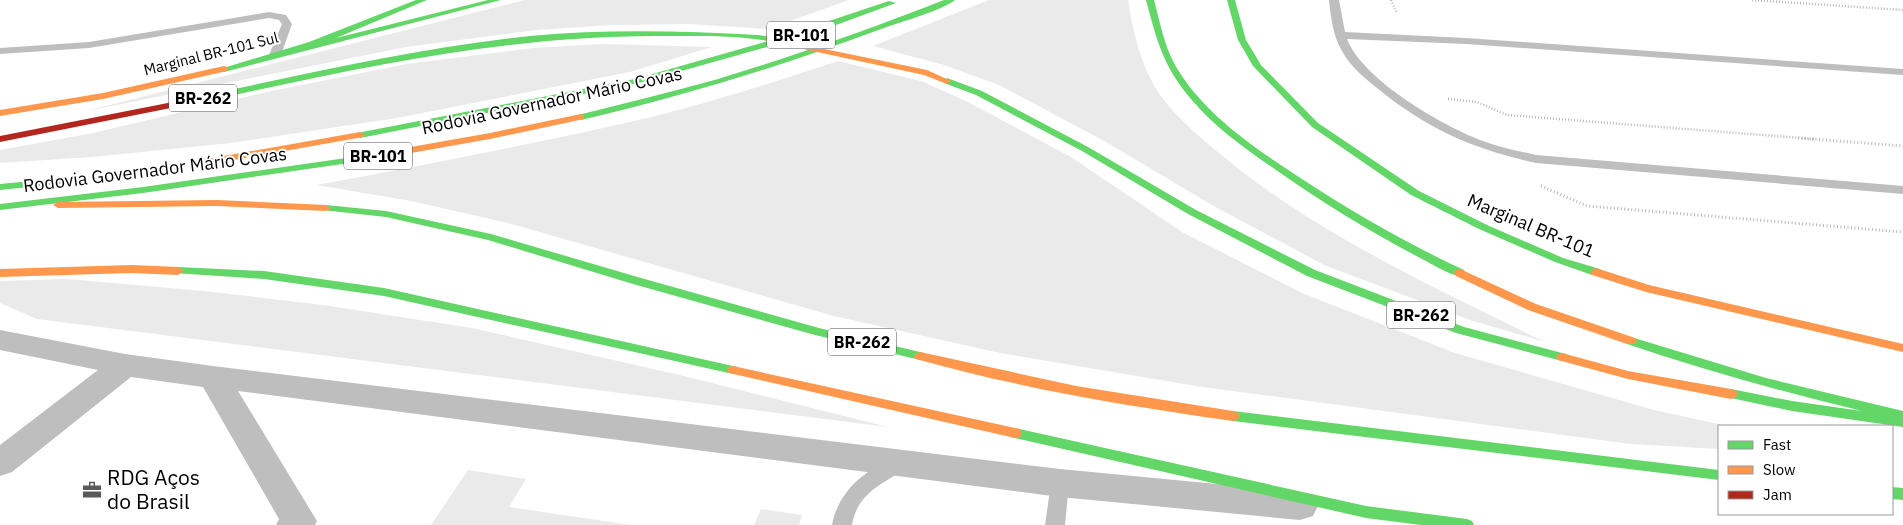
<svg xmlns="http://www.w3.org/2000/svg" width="1903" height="525" font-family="'IBM Plex Sans',sans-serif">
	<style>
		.green { fill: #eaeaea }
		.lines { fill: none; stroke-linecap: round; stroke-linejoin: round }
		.path-far1 { stroke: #b8b8b8; stroke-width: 2.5; stroke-dasharray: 1 2; stroke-linecap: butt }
		.path { stroke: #b8b8b8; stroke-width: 3; stroke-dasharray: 1 2.5; stroke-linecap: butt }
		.lane { fill: #bebebe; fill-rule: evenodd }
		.street { fill: #bebebe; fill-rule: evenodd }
		.fast { fill: #63d668; fill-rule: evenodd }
		.slow { fill: #ff974d; fill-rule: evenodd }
		.jam { fill: #b3261e; fill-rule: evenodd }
		.labels { text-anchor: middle; stroke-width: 4; stroke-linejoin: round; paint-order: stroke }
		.far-street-label { font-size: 15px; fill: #000; stroke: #fff }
		.shield { fill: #fff; stroke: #4c4c4c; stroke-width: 1 }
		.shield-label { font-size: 16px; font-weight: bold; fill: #000 }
		.street-label { font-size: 18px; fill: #000; stroke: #fff }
		.near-poi-label { font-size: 21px; fill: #000; stroke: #fff; text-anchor: start }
	</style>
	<rect width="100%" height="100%" fill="#fff"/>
	<path class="green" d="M525,0H849L768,29L689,24L612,25L537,30L406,47L82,112Z
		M989,0H1128C1134,37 1143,76 1168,105C1187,128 1212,147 1235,166C1329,240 1438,289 1545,342L1470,320L1324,265L1210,204L1106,142L999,85L944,65L873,46Z
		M603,44L712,47L630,72L397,118L231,143L92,157L0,163V150L93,133L267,92L407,64L533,48Z
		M838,61L921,81L968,102L1071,157L1182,232L1302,293L1455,353L1654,410L1727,426H1719V449L1631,444L1196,386L1000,353L834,316L508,223L411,201L317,185C428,164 539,143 648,118C713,102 775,82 838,61Z
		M67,279L204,291L323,305L472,328L684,376L888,427L37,319L0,303V281Z
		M468,470L526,479L509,507L631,525H431Z
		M761,509L802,515L799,525H754Z"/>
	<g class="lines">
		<path class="path-far1" d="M1391,0L1397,13
			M1752,0L1903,10
			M1448,99L1477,102L1507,115L1814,139"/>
		<path class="path" d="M1798,138L1903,146
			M1541,186L1587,206L1903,232"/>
		<path class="lane" d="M1329,0H1339L1345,32L1466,38L1903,69V75L1466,44L1347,39C1362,78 1435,121 1473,137C1493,146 1514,150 1536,155L1903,186V194L1536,163C1474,149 1431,131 1382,92C1367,80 1351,68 1342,51C1333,36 1331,18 1329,0Z
			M269,12L286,15L292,24L281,55L275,58L269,55L282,24L279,20L269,18L89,48L0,54V48L89,42Z
			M899,457L906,459L908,464L906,469C881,484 857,494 852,525H832C838,491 867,467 899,457Z
			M1060,476L1067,478L1069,483L1065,525H1045L1051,483L1053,478Z"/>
		<path class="street" d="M0,330L125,354L213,366L1060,469L1300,492L1313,496L1318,506L1313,516L1300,520L1060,497L238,391L317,521L315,525H276L279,519L203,387L131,377L12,472L0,476V445L98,370L0,350Z"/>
		<path class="fast" d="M416,0H427L336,38L488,0H501L224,72L220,69L309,42Z
			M944,0H955C943,10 901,22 884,28C785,65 684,96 581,120L576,117L578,115C625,103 671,92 718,79C794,56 870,29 944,0Z
			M1146,0H1154C1160,22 1164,45 1175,65C1204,115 1255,148 1302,179C1354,213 1408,244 1464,270L1466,273L1464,276C1454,278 1432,264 1422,259C1372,233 1323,203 1276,170C1246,149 1215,128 1191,99C1163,66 1157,41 1146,0Z
			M1227,0H1235L1246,40L1261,65L1318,123L1419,191L1487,225L1563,258L1600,269L1602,272L1600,275H1592L1555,262L1479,229L1411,195L1312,127L1253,66L1238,40Z
			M889,1L896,3L806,36L639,83L360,138L355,135L357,133L635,79L768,41C734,35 697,36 662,36C499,35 341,72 183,106L178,103L183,100C298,76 413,48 530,36C606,29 682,31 758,35L772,37V40Z
			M947,78L982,91L1088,147L1196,210L1315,270L1464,327L1566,354L1568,357L1566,360L1562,361L1456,333L1307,276L1188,214L1082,151L976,95L944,83L943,81Z
			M360,156L363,157L365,159L363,161L143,193L0,210V204L143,187Z
			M63,178L68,181L67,183L0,190V184Z
			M326,205L386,211L491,234L641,278L819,328L920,352L924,353L926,356L924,359L920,360L815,335L633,284L488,240L386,217L322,210L321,208Z
			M178,267L264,271L384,288L733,366L737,367L739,370L737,373L733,374L384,296L264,279L174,273L172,271L174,269Z
			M1631,337L1766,378L1903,411V427L1792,411L1726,397L1724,394L1726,391L1731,389L1792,401L1862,411C1783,392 1704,370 1627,344L1625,341L1627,338Z
			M1233,411L1719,470V480L1233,421L1228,419L1226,416L1228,413Z
			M1015,428L1366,506L1467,519L1472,521L1474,525H1421L1366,518L1010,437L1008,433L1010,429Z
			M1892,487L1903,488V500L1892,499Z"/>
		<path class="slow" d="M766,37L927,70L951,81L947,84L924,75L766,41Z
			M224,66L227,67V71L103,99L0,116V110L103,93Z
			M581,114L584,115V119L490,139L360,162L355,159L360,156L490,133Z
			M360,132L365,135L363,137L195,167L190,164L195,161Z
			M217,200L326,205L331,208L326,211L217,206L58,208L53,205L58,202Z
			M132,265L178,267L184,271L178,275L132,273L0,277V269Z
			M1596,268L1649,285L1903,344V352L1646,292L1592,275L1590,272Z
			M1460,269L1536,304L1635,338L1637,341L1635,344H1627L1528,310L1456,276L1454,273L1456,270Z
			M920,352L1076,386L1233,411L1238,413L1240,416L1238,419L1233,421C1127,406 1019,388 916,359L914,356L916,353Z
			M1562,353L1628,371L1731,389L1736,391L1738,394L1736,397L1731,399L1628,379L1558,360L1556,357L1558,354Z
			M733,366L1015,428L1020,429L1022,433L1020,437L1015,438L729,373L727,370L729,367Z"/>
		<path class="jam" d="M183,100L188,103L186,105L0,142V136Z"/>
	</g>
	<defs>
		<g id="office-bare" transform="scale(1.5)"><path d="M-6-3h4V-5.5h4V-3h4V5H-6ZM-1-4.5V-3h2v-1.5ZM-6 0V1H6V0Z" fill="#595959" stroke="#fff" stroke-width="2.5" paint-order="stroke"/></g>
	</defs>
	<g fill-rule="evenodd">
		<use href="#office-bare" x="92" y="490"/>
	</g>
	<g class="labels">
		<g class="far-street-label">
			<text transform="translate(211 54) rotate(-14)" y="5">Marginal BR-101 Sul</text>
		</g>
		<g class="shield">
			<rect x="767" y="21.5" width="68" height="27" rx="4"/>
			<rect x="169" y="84.5" width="68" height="27" rx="4"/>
			<rect x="344" y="142.5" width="68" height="27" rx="4"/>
			<rect x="1387" y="301.5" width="68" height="27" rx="4"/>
			<rect x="828" y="328.5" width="68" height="27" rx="4"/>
		</g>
		<g class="shield-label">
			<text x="801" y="41">BR-101</text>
			<text x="203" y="104">BR-262</text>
			<text x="378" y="162">BR-101</text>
			<text x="1421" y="321">BR-262</text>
			<text x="862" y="348">BR-262</text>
		</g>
		<g class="street-label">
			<text transform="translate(552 101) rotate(-12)" y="6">Rodovia Governador Mário Covas</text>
			<text transform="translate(155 170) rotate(-7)" y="6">Rodovia Governador Mário Covas</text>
			<text transform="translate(1531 226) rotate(23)" y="6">Marginal BR-101</text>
		</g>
		<g class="near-poi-label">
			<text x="107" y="485">RDG Aços<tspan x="107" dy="24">do Brasil</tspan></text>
		</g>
	</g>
	<rect x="1718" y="425" width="175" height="90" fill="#ffffff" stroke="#999999"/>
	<rect x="1728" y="441" width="25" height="8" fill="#63d668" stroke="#999999"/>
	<text x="1763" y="450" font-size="15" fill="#000000">Fast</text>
	<rect x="1728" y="466" width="25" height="8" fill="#ff974d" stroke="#999999"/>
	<text x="1763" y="475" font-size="15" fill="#000000">Slow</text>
	<rect x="1728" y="491" width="25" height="8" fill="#b3261e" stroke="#999999"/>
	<text x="1763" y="500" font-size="15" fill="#000000">Jam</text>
</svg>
